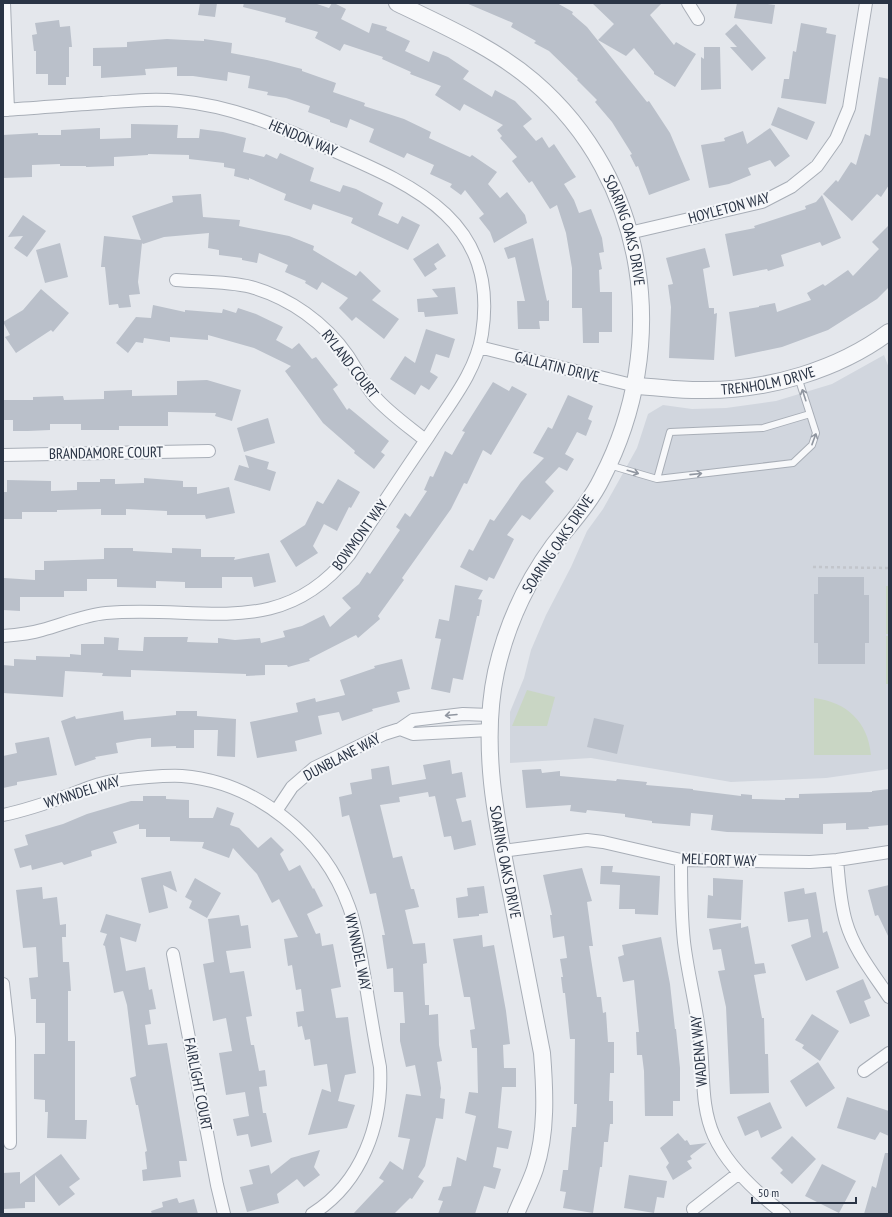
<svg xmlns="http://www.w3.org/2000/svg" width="892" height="1217" font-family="'PT Sans Narrow',sans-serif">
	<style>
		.built { fill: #d1d6de }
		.green { fill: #c9d6c4 }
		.building { fill: #bac0ca }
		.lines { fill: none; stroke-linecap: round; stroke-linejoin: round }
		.service-casing { stroke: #a8aeb7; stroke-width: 8 }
		.minor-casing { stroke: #a8aeb7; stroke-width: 14 }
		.tertiary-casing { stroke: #a8aeb7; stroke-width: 18 }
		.path { stroke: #c2c5cb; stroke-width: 2.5; stroke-dasharray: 3 3; stroke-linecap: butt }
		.service { stroke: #f7f8fa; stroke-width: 6 }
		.minor { stroke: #f7f8fa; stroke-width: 12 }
		.tertiary { stroke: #f7f8fa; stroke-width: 16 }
		.oneway { stroke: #9096a0 }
		.labels { text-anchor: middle; stroke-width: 4; stroke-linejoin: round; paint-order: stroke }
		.street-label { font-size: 15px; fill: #2a3445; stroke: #f4f6f9 }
	</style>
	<rect width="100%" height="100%" fill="#e4e7ec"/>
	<path class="built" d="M884,355L889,368V769L826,778L731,782L591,758L510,763V712L524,678L531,650L546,615L571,567L587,531L603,509L637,448L648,414L663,405L692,409L726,408L776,401L832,384Z"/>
	<path class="green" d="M886,586H889V634H886Z
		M886,636H889V684H886Z
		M527,690L555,697L547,726H512Z
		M814,698C847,702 868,722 871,755H814Z"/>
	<path class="building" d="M200,3H217L215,17L198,15Z
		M244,3H314L329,8L332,3H334L346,9L341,19L369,33L372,23L387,27L386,30L410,41L405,51L429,62L433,51L448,57L469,71L463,79L492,97L495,90L515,101L532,119L523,126L536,141L542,137L549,148L554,144L576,177L564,184L574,200L579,213L591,209L602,238L604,252L599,253L602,269L599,270L600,292H612V332H599V343H583L582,308H572V268L566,233L557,205L550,209L532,181L529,183L512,161L517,157L500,138L502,136L497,130L503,125L464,104L460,111L435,95L441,86L410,74L411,72L382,59L383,57L344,44L340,51L315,38L318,32L285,22L286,18L243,7Z
		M466,3H557L573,12L572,14L587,27L647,102L649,101L670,133L690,180L649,195L638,166L636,167L630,155L632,154L612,122L595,102L597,100L577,80L578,79L549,51L534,43L536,41L511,27L513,23Z
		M592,3H662L650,15L674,45L676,42L696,54L675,87L654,74V72L634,48L626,56L598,40L614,24Z
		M737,3H761L775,5L772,24L734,18Z
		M59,20L60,27L70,26L72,47H69V77H66V85H48V74H36V51H34L32,35L37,34L35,23Z
		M801,23L827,28L826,33L836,35L826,104L781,98L784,79H789L793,51L796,52Z
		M736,24L766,58L752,71L730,47H737L725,34Z
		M167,39L204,41V39L232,43L231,53L267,60L302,69V71L336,83L333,92L365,103L364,106L404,119L431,132L429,138L470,157L472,155L497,172L488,184L500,198L507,192L525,215L527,223L494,243L490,232L479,218L484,214L465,190L461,195L450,187L452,184L430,174L434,165L407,153L404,158L369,142L374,129L350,119L347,128L330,122V120L308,112L310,106L286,98L267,95L268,92L248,88L250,76L228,72L227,81L193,76H177V67L145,69L146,75L101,78V66H93V48L127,47V42Z
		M704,47H720L721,89L701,90V57L704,59Z
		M879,77L889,79V185L881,197L877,194L852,221L823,194L836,180L838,182L851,162L856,165L865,134L870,136Z
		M778,107L815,122L807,140L771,125Z
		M131,124L178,125L177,138H199L200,129L223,132L246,138L243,152L264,157L266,154L277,159L280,153L314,168L310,181L340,192L343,185L356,189L383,203L378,215L398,224L402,216L420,225L408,250L351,223L353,218L313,204L311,210L284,200L286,194L249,178V180L234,176L235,169L224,167V163L189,159V155L148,154V155L114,157V166L86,167V166H60V164L32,165V177L3,178V135L38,133V135H61V130L100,128V139L131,138Z
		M770,128L790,156L775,167L770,160L748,168L751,175L729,184L709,188L701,145L725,141L724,138L743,131L747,144Z
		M201,194L203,217L240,220L239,226L289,236L314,246L313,250L356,276L360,271L381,291L372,300L399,319L384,339L356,317L352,321L339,308L348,298L322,282L317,290L305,283L306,281L285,272L288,265L259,253L257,263L242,260V258L219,255V250L208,248L209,233L164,237L143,244L142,243L138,282L140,294L129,295L131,307L119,308L118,304L109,305L105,267H101L104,236L141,240L132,216L173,202L172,196Z
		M822,195L841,238L822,246L820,242L781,255L784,266L768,271L767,269L733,276L725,234L755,228L754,226L806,209L805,206L816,202Z
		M23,215L46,231L27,257L14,248L23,236L8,237Z
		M889,225V287L877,299L828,330L782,347L735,357L729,312L759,307V306L775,303L777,312L811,300L807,293L823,284L825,286L848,270L853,276L879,249L872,242Z
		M533,238L547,301L549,300V321H539L540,329H518L517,301H525L515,257L508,259L504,248Z
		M60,243L68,277L45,283L36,250Z
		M438,243L446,256L434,264L437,269L425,277L413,259Z
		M705,248L710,267L703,269L709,308H714V314L717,313L714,360L669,358L671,307L668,285L673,284L666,258Z
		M455,287L458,314L425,317L424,312H418L417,299L438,297L432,289Z
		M41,289L69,313L53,332L51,330L16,353L5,337L10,335L3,322L23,310Z
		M153,305L185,312V310L222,313L223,309L236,313L238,308L256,314L283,327L276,340L292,349L299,343L312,359L316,357L338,385L333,389L347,410L349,408L389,441L381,452L385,455L374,469L354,453L355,451L323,423L285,371L291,366L254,348L208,335V340L170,337V342L144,338L143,343L136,342L128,353L116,343L136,317L151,318Z
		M426,329L455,339L449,358L436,354L430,372L438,377L429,390L421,385L415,395L390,379L405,356L415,363Z
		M207,380L241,390L232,421L215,416L216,413L168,412V426H119V430H81V424H50V430L28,431H13V420H3V400H33V397L63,396L64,400L104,399V391L132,390V396L177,395V381Z
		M493,382L509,391L512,386L527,394L491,455L483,450L467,484L464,483L451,509L402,578L404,580L378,616L380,619L358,638L356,635L309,659L310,661L288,667L287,665H265V675L246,676V674L131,670V677L102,676L103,673L65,671L63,697L3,693V665L14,666V659L36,660V656L70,657V654L81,655V644H104V637L119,638L118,650L143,651L144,637H188L187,642L218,643V638L235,640L260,638L261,643L285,637L283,631L302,626L324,615L330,627L351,608L342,598L359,584L367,572L370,574L400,530L396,527L405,513L410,517L427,491L424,490L430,476L433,477L445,451L452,455L465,432L462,431Z
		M568,395L593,406L588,419L592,421L586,436L577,432L565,454L574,459L567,471L559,467L545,482L554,491L530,520L522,515L507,535L514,539L494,579L489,577L487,581L460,567L469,549L473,551L490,519L494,521L521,482L544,458L533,453L548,427L552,429Z
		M268,418L275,443L244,452L237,428Z
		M245,455L269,462L267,469L276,472L270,491L234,480L239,465L249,468Z
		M144,478L183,481V487H197V494L229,487L235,513L206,519L205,515H167V511L126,509V515H101V509L57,510V512H22V519H3V492H7V480L51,481V491L77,490V482H100V479H115V484L144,483Z
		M338,479L360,492L351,508L349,507L337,531L324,524L313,546L318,553L296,567L280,541L305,525L317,501L323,504Z
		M104,548H133V551L172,553V548L201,549V557H235L234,560L269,553L276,582L254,587L252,577H222V588H185V582L156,581V588L117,587V579H87V591H64V597H20V611L3,610L4,578L35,580V570H44V561L104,559Z
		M818,577H864V595H869V643H865V664H818V643H814V594H818Z
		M455,585L483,590L478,599L482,600L479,616H477L463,680L453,678L450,693L431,689L441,639L435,638L439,619L449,621Z
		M402,659L410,689L397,692L400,702L372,709L373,711L342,721L339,712L318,716L322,734L295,741L297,751L257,758L250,722L298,712L296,703L315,698L316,702L345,695L340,680L375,668L374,666Z
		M123,711L124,720L176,715V711H197V716L236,719L235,757L217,756L218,730H194V748H176V746L151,747V738L138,739L116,743L118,753L95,757L96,759L75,766L61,721L75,716L76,719Z
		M594,718L624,725L617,754L587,747Z
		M49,737L57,775L17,782V785L3,788V756L17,753L15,743Z
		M450,760L452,774L462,772L466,797L456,799L462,822L471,820L476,845L454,850L451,836L444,837L435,796L429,797L428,792L399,797L400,802L380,805L393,858L402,856L411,889H414L419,907L405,910L413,944L425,943L427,963L423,964L425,1005H429V1015L438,1014L439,1045L442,1061L437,1062L441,1088L440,1098L445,1099L443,1119L436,1118L425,1166L418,1177L424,1181L412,1199L410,1198L394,1214H353L384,1181L379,1178L390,1161L403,1170L410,1139L398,1137L406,1094L421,1096L415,1065L406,1067L400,1041V1023H405L403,992H394L393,968L387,969L382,935H385L376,893L370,894L349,815L342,817L339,797L352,794L350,783L372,779L371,769L389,766L392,785L426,779L423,765Z
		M541,769L542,773L560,771V776L616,781L617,779L647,782L646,785L693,789V790L741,796V794L752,795V799L785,800V798H799V794L872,792V791L889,789V825L868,827L869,829L846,830V823L823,824V834L727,832L711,830L713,815L691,813L690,826L652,823V821L625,817V814L587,810L586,813L570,811L571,805L526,808L522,770Z
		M143,796H166V799L189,800V818H213L217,807L234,813L230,825L239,828L258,848L271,837L284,850L280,854L289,871L300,865L313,889L314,888L323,906L307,914L316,934L320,933L322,946L333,944L341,987L331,989L336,1018L348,1017L350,1033L356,1073L345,1075L338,1101L355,1105L347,1128L308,1135L322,1089L331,1092L327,1064L314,1066L310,1039L305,1040L302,1026L298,1027L296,1012L304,1011L301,989L296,990L292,965L288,966L284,939L298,937L279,899L272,903L257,874L233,848L229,858L202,848L204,842L170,841V837H146V829H139V824L113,832L117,843L91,851L92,856L64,865L62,862L32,870L31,865L20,868L14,849L28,845L25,835L63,824L87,814L131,801H143Z
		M601,866H613L612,872L660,876L658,915L635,914V909H619L620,885L600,884Z
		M582,868L592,901L587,902L593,946H589L597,997H601L603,1013L606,1012L608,1042H614V1073H610L609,1101H613V1124H610L608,1142H604L602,1167H600L593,1213L563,1208L566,1192L560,1191L563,1170H568L572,1127H576L577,1104H574L575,1039H570L565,993H563L561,977H563L560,959L567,958L564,936L553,938L550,915H552L543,875Z
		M171,871L177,892L163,885L168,908L149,913L141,878Z
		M195,878L221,893L207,918L189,908L192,901L185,897Z
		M713,878L743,880L741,920L707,918L708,895L713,896Z
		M889,885V938L878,915L875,916L868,890Z
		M484,886L488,913L479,914V916L458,918L456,898L468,896L467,888Z
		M42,887L43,899L57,897L60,925L66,924V937H62L63,962H69L71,991H68V1041H75V1120H87L86,1139L47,1138L48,1112H45V1100L34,1099V1054H45V1023H36V999H31L29,978L38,977L36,947L23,948L16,890Z
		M804,888L805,894L816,892L823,933L827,931L839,968L806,981L791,945L811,937L808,919L788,922L784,892Z
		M106,914L141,924L136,942L120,937L126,971L145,967L149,990L152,989L156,1009L149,1010L151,1024L145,1025L148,1045L167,1043L187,1161H179L181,1177L143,1181L142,1170L147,1169L145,1152L147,1151L138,1105H136L130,1078L136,1076L127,1005L123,991L114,993L105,946L103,945L107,934L100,932Z
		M239,915L241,926L248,925L251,948L226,951L230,973L244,971L252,1016L246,1017L251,1045H254L259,1071L265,1070L267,1086L259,1087L263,1113H266L272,1142L251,1147L248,1134L237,1136L233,1119L249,1116L245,1092L226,1095L219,1053L232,1051L226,1018L213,1021L203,964L214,962L208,919Z
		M741,923V928L748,926L755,964L764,963L766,973L754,975L762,1018H764L765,1054H768L769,1093L730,1094L726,1007L718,971L725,970L721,949L713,950L709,929Z
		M482,935L483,947L494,945L506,1011L510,1044L503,1045L504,1068H516V1087H502L498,1128L512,1131L508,1149L497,1147L493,1167L501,1169L495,1189L484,1186L475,1214H438L443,1201L438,1200L443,1187L451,1186L457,1157L466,1161L476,1116L465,1113L469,1092L478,1093L477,1048H472L470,1030L475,1029L470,997H464L453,939Z
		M661,937L670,984L675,1029H676L680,1068V1101H673V1116H645L644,1071L642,1055H637L636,1032H639L634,980L623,982L618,957L624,955L622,945Z
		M863,979L871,998L864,1001L870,1016L850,1024L836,991Z
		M812,1014L839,1031L820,1061L802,1048L804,1045L795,1040Z
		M818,1062L835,1088L806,1107L790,1081Z
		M847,1097L889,1111V1136L880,1132L875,1140L837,1128Z
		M770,1102L782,1128L761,1138L758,1130L745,1136L737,1117Z
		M678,1133L685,1141L687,1140L690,1145L707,1143L690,1156L692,1159L687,1161L692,1168L673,1180L666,1167L669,1163L660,1148Z
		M792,1136L816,1159L792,1184L780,1173L783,1170L771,1158Z
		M320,1150L314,1167L320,1175L304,1187L297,1179L277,1194L279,1203L247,1212L240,1187L253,1184L249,1170L269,1165L271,1174L291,1158Z
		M885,1153H889V1214H864L872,1186L876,1188Z
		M61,1154L80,1179L69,1187L75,1194L59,1206L35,1175V1202H25V1208L3,1209V1173L20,1172V1184Z
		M822,1164L856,1181L839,1213L805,1196Z
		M629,1175L667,1181L664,1198L657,1197L654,1213L624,1208Z
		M177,1198L179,1203L194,1199L198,1214H152L151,1211L163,1207L162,1202Z"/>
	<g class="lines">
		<g class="service-casing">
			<path id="service" d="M609,465L657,479L793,463L812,445L816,433L798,377
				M657,479L670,432L763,428L810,414"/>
		</g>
		<g class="minor-casing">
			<path id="minor" d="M4,3L8,110
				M688,3L698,19
				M3,110C36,108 69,105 102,103C128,101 154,98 180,101C231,106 276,125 323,146C410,184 500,218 482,334C476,373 448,405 428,437C401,476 375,516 349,555C280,642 200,604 106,613C84,615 64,624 42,630C29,634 16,635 3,636
				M629,233L762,202L791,187L817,166L836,139L849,108L866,3
				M176,280C200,282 227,281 251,287C290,298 325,323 348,356C357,370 364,384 375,397C389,413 408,426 425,440
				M479,347L636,386
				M3,455L209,451
				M400,729L413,734L490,730
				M276,811L292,787L314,768L384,734L400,729L413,720L463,714L490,715
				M3,815C27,810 50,802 72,794C85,789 99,783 113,781C136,778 159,775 182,776C256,782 324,837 349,907C357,929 360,952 364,974C369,1005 374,1036 380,1067C383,1123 362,1183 312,1214
				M502,851L587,840L603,842L681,860L810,862L837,860L889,852
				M681,860C681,888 681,915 684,942C688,977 698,1011 701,1047C704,1077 701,1107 714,1136C728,1167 757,1193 784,1214
				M837,860C839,881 840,902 846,922C854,950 873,973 889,997
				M173,954L217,1185L224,1214
				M3,984L9,1038L10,1143
				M864,1071L889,1053
				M693,1209L739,1173"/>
		</g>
		<g class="tertiary-casing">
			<g id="tertiary">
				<path id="s1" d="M397,3C444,26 493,47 533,81C649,180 671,345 602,478C590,503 570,524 553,546C526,583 506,627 496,672C480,747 497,825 512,899C522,951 532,1002 542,1053C545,1091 547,1133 535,1169C530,1184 522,1199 516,1214"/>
				<path id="s2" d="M636,386C659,387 683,391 706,390C769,390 838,370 889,332"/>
			</g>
		</g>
		<path class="path" d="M813,567L889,568"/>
		<use href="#service" class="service"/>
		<use href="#minor" class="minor"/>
		<use href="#tertiary" class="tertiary"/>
	</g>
	<defs><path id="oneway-shaft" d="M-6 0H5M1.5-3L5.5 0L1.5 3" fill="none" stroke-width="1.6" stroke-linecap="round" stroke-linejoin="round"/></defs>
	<g class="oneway">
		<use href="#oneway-shaft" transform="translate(804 395) rotate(-108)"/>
		<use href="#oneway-shaft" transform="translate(814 439) rotate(-70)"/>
		<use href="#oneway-shaft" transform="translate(633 472) rotate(16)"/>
		<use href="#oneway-shaft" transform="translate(696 474) rotate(-6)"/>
		<use href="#oneway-shaft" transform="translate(451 715) rotate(175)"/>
	</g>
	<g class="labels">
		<g class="street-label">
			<text transform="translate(303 138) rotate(23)" y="5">HENDON WAY</text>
			<text transform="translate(729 208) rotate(-15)" y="5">HOYLETON WAY</text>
			<text dy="5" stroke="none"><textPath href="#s1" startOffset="336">SOARING OAKS DRIVE</textPath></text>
			<text transform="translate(350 364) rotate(52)" y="5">RYLAND COURT</text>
			<text transform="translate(557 367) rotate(14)" y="5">GALLATIN DRIVE</text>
			<text dy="5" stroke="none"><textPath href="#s2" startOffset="133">TRENHOLM DRIVE</textPath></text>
			<text transform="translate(106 453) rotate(-1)" y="5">BRANDAMORE COURT</text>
			<text transform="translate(360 535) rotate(-54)" y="5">BOWMONT WAY</text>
			<text transform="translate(558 544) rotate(-56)" y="5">SOARING OAKS DRIVE</text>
			<text transform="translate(342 757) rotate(-28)" y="5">DUNBLANE WAY</text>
			<text transform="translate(82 792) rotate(-17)" y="5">WYNNDEL WAY</text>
			<text transform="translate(719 860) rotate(2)" y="5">MELFORT WAY</text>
			<text dy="5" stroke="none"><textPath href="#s1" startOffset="1007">SOARING OAKS DRIVE</textPath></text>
			<text transform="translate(358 952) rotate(78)" y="5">WYNNDEL WAY</text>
			<text transform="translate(699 1051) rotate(-95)" y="5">WADENA WAY</text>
			<text transform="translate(198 1084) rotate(79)" y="5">FAIRLIGHT COURT</text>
		</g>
	</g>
	<rect width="892" height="1217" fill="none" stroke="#2a3445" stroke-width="8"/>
	<path d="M752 1197v6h104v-6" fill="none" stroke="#2a3445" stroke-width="2"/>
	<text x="758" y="1197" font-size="12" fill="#2a3445" stroke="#f4f6f9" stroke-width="3" paint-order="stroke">50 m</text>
</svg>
